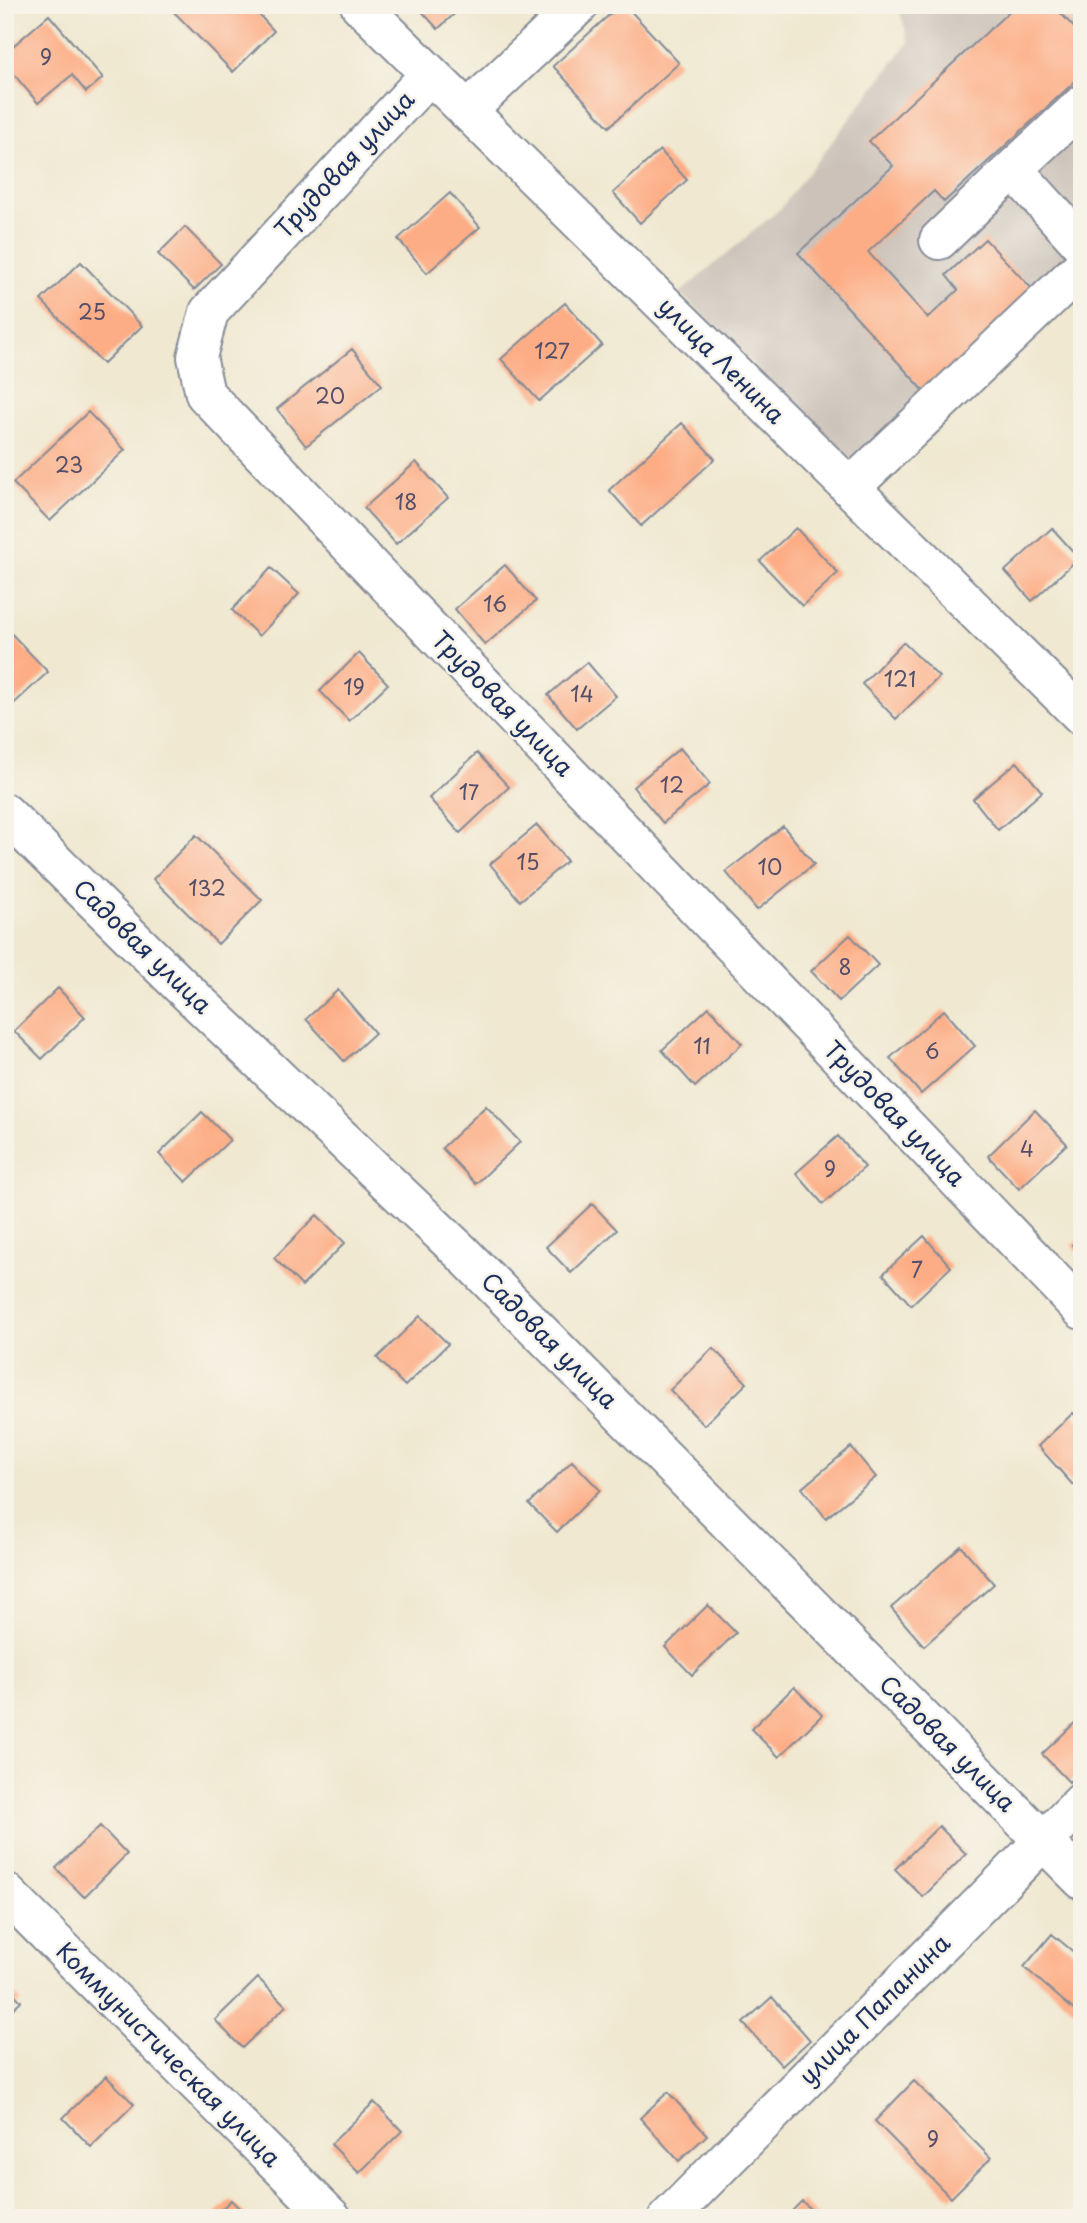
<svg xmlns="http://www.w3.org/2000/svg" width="1087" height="2223" font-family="'Playpen Sans',sans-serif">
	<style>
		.industrial { fill: #ccc2b9 }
		.building { fill: #fdad85 }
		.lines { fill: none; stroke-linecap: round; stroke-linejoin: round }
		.minor-casing { stroke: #868c97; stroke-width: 42 }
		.minor { stroke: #fff; stroke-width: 38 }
		.labels { text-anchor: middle; stroke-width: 5; stroke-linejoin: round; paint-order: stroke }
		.number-label { font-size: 21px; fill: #544e68 }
		.street-label { font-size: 24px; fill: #1b2f5e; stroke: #f7f3e8 }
	</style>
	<rect width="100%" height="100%" fill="#f7f3e8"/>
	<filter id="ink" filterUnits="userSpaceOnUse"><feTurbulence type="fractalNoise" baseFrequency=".0143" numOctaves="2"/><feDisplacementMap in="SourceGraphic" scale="14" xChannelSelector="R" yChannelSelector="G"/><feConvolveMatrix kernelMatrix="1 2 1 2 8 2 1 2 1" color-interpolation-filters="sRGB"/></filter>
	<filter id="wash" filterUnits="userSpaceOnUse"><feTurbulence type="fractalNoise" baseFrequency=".00686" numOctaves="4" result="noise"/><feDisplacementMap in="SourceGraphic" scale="28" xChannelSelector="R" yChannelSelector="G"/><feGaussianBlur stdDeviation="1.57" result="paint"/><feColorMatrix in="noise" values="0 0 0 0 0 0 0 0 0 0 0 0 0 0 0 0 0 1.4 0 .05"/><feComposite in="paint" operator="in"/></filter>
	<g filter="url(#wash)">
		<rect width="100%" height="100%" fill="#f0e8d0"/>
		<path class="industrial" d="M898,5H1082V292L878,487L680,293L780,209L909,42Z"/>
		<g id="blocks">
			<path class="building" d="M167,5H250L274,31L233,72Z
				M416,5H464L438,29Z
				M620,5H625L679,63L609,127L553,66Z
				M1016,5H1053L1082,36V75L944,202L934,191L868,252L928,318L958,290L946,275L985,239L1035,292L926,393L798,253L893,166L869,141Z
				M49,15L103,78L86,92L72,75L38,103L5,64V53Z
				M660,150L687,180L640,223L613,193Z
				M450,193L480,227L427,273L398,239Z
				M185,227L221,264L194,290L158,254Z
				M81,262L142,326L103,364L41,300Z
				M565,303L602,345L539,401L501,359Z
				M352,349L382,385L306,446L277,409Z
				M88,412L125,450L50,521L13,483Z
				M682,423L715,459L641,526L609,490Z
				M416,462L448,498L396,544L364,508Z
				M796,528L838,573L802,606L760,561Z
				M1052,528L1079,558L1032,601L1005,571Z
				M505,565L536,601L485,645L455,609Z
				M271,568L299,594L259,636L232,610Z
				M5,627L48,672L5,712Z
				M903,642L939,677L896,719L862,684Z
				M359,653L388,684L349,721L320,691Z
				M587,662L616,696L577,729L548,695Z
				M680,748L710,784L663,823L633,787Z
				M477,753L509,787L460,833L429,798Z
				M1017,762L1042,792L998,830L973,799Z
				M537,825L567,861L520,901L490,864Z
				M783,826L814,864L757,910L726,872Z
				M196,835L262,900L218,944L153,879Z
				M850,935L878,965L839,1001L811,971Z
				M58,988L85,1017L42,1059L14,1031Z
				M338,990L375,1033L344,1061L306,1019Z
				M709,1007L742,1044L695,1087L662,1050Z
				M944,1010L975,1046L921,1094L890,1058Z
				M486,1106L520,1142L476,1184L442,1148Z
				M1035,1110L1067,1144L1019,1189L988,1156Z
				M202,1112L230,1140L186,1182L159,1154Z
				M838,1136L865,1167L823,1204L796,1173Z
				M592,1204L617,1230L571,1273L546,1247Z
				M317,1215L345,1243L302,1286L274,1258Z
				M924,1236L951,1267L911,1305L883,1274Z
				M1082,1237V1257L1072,1245Z
				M420,1316L448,1344L405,1386L377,1358Z
				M713,1348L747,1383L704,1425L670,1390Z
				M1073,1413L1082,1422V1477L1073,1485L1038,1446Z
				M851,1447L876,1477L826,1518L802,1488Z
				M572,1461L600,1490L557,1532L529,1504Z
				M961,1546L994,1584L924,1646L891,1608Z
				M708,1605L736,1633L692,1675L665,1647Z
				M794,1687L822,1715L779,1757L751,1729Z
				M1082,1716V1770L1069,1782L1042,1754Z
				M100,1826L127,1854L84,1897L56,1868Z
				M939,1826L966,1854L923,1897L895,1869Z
				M1052,1934L1082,1959V2017L1024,1967Z
				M258,1978L286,2006L242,2048L215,2020Z
				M5,1985L21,2001L5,2016Z
				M772,1997L810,2040L782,2066L743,2023Z
				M106,2076L134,2104L91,2147L63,2118Z
				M914,2081L991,2158L951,2198L875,2121Z
				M668,2092L707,2135L679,2161L640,2118Z
				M374,2102L402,2131L359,2173L331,2144Z
				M231,2200L249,2218H212Z
				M802,2201L819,2218H785Z"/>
		</g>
	</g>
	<g filter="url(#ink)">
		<use href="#blocks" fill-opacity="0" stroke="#868c97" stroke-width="2"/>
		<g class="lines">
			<g class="minor-casing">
				<path id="minor" d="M360,5L1082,716
					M430,74L209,312L197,357L205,394L1082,1310
					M1082,105L1013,169L1082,245
					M467,111L579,5
					M939,240L1013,169
					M850,488L1082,267
					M5,813L181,986L462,1253L1082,1880
					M5,1892L332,2218
					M668,2218L1082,1802"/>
			</g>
			<use href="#minor" class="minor"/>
		</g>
	</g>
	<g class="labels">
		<g class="number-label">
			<text x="46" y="65">9</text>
			<text x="92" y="320">25</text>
			<text x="552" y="359">127</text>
			<text x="330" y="404">20</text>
			<text x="69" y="473">23</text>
			<text x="406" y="510">18</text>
			<text x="495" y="612">16</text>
			<text x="900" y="687">121</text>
			<text x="354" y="695">19</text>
			<text x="582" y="702">14</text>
			<text x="672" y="793">12</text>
			<text x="469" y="800">17</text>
			<text x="528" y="870">15</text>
			<text x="770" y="875">10</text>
			<text x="207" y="896">132</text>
			<text x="845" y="975">8</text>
			<text x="702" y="1054">11</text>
			<text x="932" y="1059">6</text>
			<text x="1027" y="1157">4</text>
			<text x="830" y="1177">9</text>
			<text x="917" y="1278">7</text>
			<text x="933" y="2147">9</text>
		</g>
		<g class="street-label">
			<text transform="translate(345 165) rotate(-47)" y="8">Трудовая улица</text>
			<text transform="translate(721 361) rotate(45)" y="8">улица Ленина</text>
			<text transform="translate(502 704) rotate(46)" y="8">Трудовая улица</text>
			<text transform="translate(142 947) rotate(44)" y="8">Садовая улица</text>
			<text transform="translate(894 1114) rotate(46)" y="8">Трудовая улица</text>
			<text transform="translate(549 1341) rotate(45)" y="8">Садовая улица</text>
			<text transform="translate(947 1744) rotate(45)" y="8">Садовая улица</text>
			<text transform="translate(875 2010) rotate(-45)" y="8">улица Папанина</text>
			<text transform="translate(168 2055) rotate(45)" y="8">Коммунистическая улица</text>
		</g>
	</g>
	<rect width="1087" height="2223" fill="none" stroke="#f7f3e8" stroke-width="28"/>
</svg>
